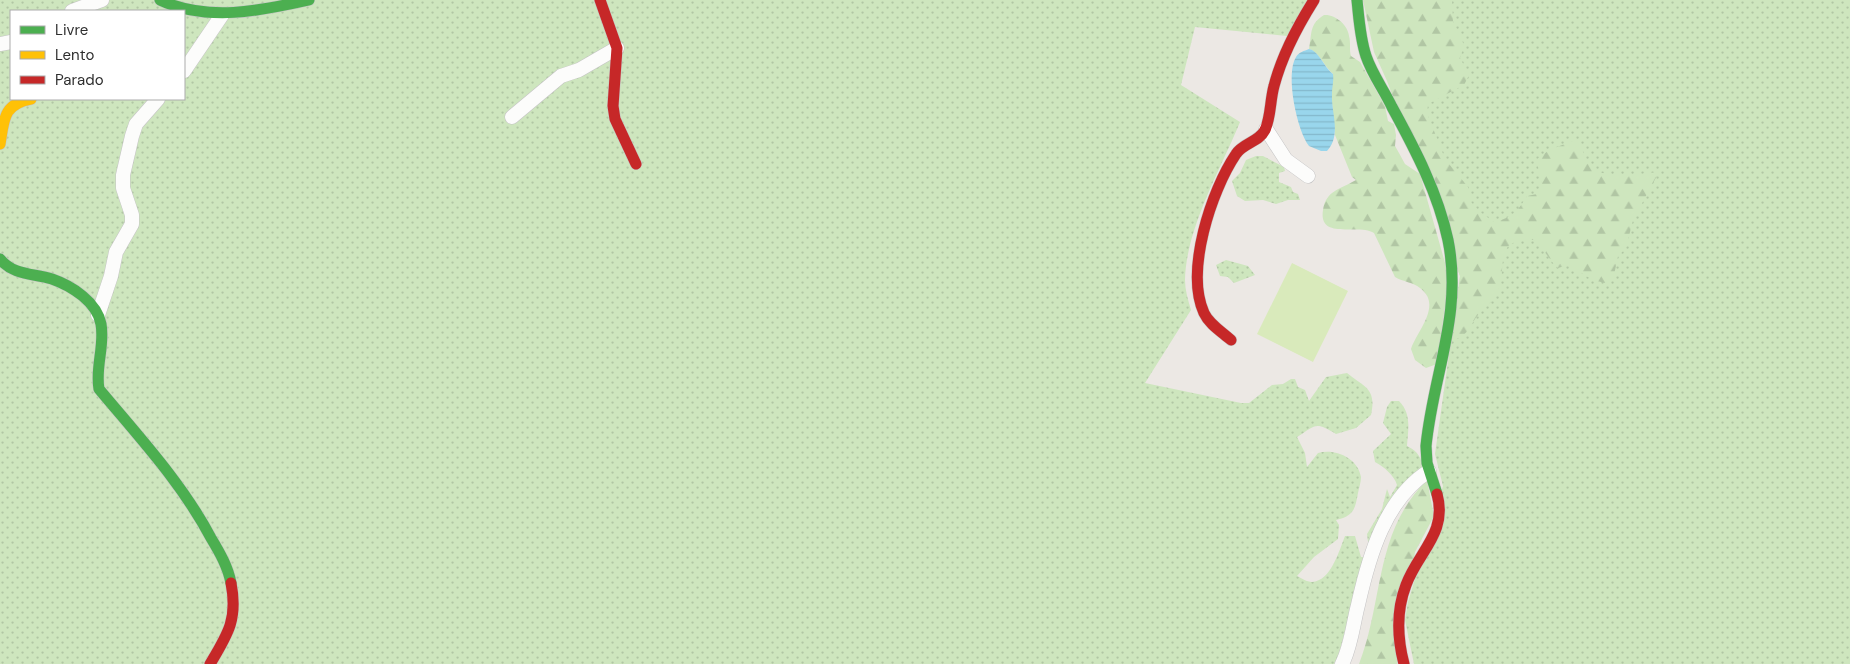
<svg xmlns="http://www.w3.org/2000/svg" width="1850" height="664" font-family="'DM Sans',sans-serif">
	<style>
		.grass { fill: url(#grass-dots); fill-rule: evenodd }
		.forest { fill: url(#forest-firs) }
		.pitch { fill: #d9eabb }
		.water { fill: url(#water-rules) }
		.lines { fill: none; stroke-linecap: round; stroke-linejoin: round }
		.street-casing { stroke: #c5c4c5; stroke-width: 15 }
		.fast-casing { stroke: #c5c4c5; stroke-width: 12 }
		.slow-casing { stroke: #c5c4c5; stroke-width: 12 }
		.jam-casing { stroke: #c5c4c5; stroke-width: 12 }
		.street { stroke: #fcfcfb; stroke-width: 14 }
		.fast { stroke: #4caf50; stroke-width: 11 }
		.slow { stroke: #ffc107; stroke-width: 11 }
		.jam { stroke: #c62828; stroke-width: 11 }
	</style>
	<defs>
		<pattern id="grass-dots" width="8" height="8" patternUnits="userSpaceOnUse" patternTransform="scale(1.25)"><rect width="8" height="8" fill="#cee6be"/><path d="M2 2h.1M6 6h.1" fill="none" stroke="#b1c6a4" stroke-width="1.8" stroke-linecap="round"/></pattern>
		<pattern id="forest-firs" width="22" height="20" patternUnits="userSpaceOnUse" patternTransform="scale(1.25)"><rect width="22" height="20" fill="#cee6be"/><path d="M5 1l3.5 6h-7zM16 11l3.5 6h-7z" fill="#b1c6a4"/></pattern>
		<pattern id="water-rules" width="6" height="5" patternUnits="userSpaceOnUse" patternTransform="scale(1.25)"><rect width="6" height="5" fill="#99d6ec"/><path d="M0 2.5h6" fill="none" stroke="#84b8cb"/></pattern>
	</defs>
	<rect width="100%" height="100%" fill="#ece8e4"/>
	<path class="grass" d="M0,0H1309L1287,36L1195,27L1181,85L1240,122C1221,169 1186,228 1185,280C1185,290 1188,300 1191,310L1145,383L1241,403H1249L1272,385L1283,384L1291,379H1295L1298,387L1305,390L1309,401L1326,377L1347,373C1364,387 1377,388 1371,415L1356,428L1336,434C1315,421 1316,425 1297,437L1305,453L1307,467L1318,453C1335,448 1358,458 1361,477C1361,482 1359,488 1358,493C1355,509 1354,516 1336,520L1339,525L1338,539L1314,557L1297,576C1301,578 1307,582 1312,582C1331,581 1339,551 1345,536H1355L1361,557H1366L1338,657L1334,664H0ZM11,11H184V99H11Z
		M1363,0H1850V664H1414L1405,620L1408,602L1443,486L1435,454L1460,276Z
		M1256,156H1263L1284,167L1285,171L1279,173V182L1291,187L1293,192L1298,194L1300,200H1288L1276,204L1263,200L1245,201L1237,196L1232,181L1240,173L1246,160Z
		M1226,260L1248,266L1255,275L1234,283L1228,277L1220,276L1216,265Z
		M1391,401H1399C1412,414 1408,430 1407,446C1419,452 1421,458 1425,471L1369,549L1367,534L1382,509L1387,489L1390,497L1397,485C1394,475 1384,467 1375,462L1373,451L1391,434L1383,423L1387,407Z"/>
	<path class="forest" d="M1363,0H1452L1453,21L1464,45L1460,58L1469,75L1464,85L1428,104L1427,113L1445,159L1468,187L1470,201L1480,212L1494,222C1512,218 1518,211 1527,196L1537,194L1542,180L1536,160L1549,150L1578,139L1588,164L1602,173L1623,176L1659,172L1633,220L1626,248L1618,256L1614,275L1605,283L1593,280L1568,265L1558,268C1548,259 1544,248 1534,240C1489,238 1510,270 1496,295C1491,304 1481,310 1475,319C1469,329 1466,336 1454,340L1460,276L1387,81L1374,52Z
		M1324,15C1335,14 1348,25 1349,36C1351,43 1349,50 1351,56L1360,62L1385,106L1388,121L1394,124L1396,135L1395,146L1399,153L1405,164L1420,174L1449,277L1437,364L1426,368L1415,360L1411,349C1417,331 1443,305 1420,288C1413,282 1403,282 1395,277L1374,233C1359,223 1318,241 1323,210C1326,190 1341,189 1356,180L1352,177L1335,135L1331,93L1333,74C1325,67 1318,51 1309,49C1312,34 1309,24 1324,15Z
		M1427,480L1434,516L1415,552L1397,664H1359C1384,600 1374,532 1427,480Z"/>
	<path class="pitch" d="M1292,263L1348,291L1313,362L1257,334Z"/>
	<path class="water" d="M1309,49C1319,51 1324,67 1333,74C1334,81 1332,87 1332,94C1331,113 1342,135 1327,151H1321L1309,146C1297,131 1285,74 1296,57C1299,52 1304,51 1309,49Z"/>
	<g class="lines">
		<g class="street-casing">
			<path id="street" d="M72,11L102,0
				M0,44L11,42
				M184,71L222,15
				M512,117L561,76L579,70L617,48
				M1266,129L1286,160L1308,176
				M98,315L111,276L116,252L132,224V215L123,188V175L132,136L136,124L158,99
				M1342,664C1351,647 1353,624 1358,605C1369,556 1385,499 1429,471"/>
		</g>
		<g class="fast-casing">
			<path id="fast" d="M160,0C207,22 260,11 309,0
				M1357,0C1359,19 1360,38 1366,56C1372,74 1384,90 1392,107C1415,149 1438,193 1448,240C1463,314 1433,374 1426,446L1427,463L1437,494
				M0,259C14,276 33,273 52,279C72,286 97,302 101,324C105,346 95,367 99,389C139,437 182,483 211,538C220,553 228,567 231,583"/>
		</g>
		<g class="slow-casing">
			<path id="slow" d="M0,144C4,120 3,104 31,99"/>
		</g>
		<g class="jam-casing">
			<path id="jam" d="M600,0L617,48L613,106L615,119L636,164
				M1231,340C1222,332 1209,324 1204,313C1185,271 1211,191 1236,154C1243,143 1259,142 1265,130C1271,117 1270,100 1274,86C1282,55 1297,27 1314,0
				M210,664C228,634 238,619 231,583
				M1404,664C1397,637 1396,611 1406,585C1418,552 1448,533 1437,494"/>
		</g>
		<use href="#street" class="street"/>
		<use href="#fast" class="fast"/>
		<use href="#slow" class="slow"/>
		<use href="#jam" class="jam"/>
	</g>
	<rect x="10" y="10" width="175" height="90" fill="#ffffff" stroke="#ababab"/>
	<rect x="20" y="26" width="25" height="8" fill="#4caf50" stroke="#ababab"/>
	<text x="55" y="35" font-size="15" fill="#2e2e2e">Livre</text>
	<rect x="20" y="51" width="25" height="8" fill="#ffc107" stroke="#ababab"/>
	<text x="55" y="60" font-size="15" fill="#2e2e2e">Lento</text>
	<rect x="20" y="76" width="25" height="8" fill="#c62828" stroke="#ababab"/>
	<text x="55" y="85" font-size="15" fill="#2e2e2e">Parado</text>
</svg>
